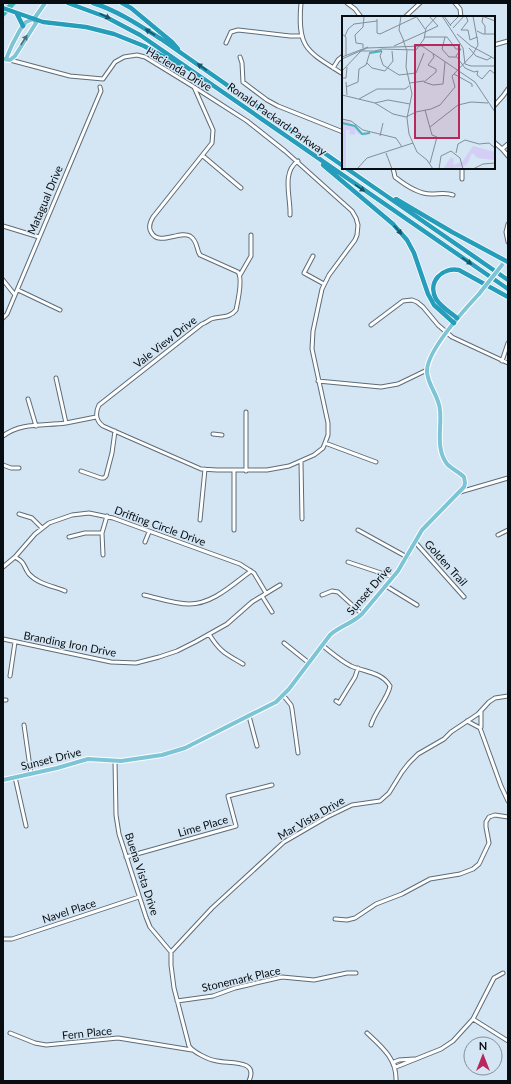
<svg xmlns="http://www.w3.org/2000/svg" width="511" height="1084" font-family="Lato,sans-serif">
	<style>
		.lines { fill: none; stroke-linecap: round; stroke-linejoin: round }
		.river { stroke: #45b7b6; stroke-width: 5.5 }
		.minor-casing { stroke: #5e6c79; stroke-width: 5 }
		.major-casing { stroke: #fff; stroke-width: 6 }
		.highway-casing { stroke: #fff; stroke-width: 6 }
		.minor { stroke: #fff; stroke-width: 3 }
		.major { stroke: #7dc4d6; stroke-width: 4 }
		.highway { stroke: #269dbb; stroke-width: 4.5 }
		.major-bridge-casing { stroke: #fff; stroke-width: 6; stroke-linecap: butt }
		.major-bridge { stroke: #7dc4d6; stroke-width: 4 }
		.oneway { fill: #175566 }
		.oneway2 { fill: #48727d }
		.labels { text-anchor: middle; stroke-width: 3; stroke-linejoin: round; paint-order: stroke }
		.street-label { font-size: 11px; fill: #080d11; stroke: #d4e5f3 }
		.inset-river { fill: none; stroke: #45b7b6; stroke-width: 2 }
		.inset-road { fill: none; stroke: #828f99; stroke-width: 1 }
		.view { fill: #b7295c; fill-opacity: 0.15; stroke: #b7295c; stroke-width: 2 }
		.inset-edge { fill: none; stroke: #080d11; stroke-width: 2 }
	</style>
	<rect width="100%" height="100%" fill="#d4e5f3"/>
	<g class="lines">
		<path class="river" d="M3,14L13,3"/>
		<g class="minor-casing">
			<path id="minor" d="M301,3C297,49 307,51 343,74
				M347,3L355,9L361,17
				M455,3L460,9L461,17
				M405,17L420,3
				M226,43L231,32L238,30L290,36H301
				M494,45L508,41
				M240,57L242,63L243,82L267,100L278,106L343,132
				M10,60L70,76L103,79L115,62L124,57L137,55L145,57L194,87L247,121L285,151L352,211L356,218L358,225L357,235L355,240L329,275L322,289L313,331L312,349L328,423V435L325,443L323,448L314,455L289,466L267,470H217L201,469L103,426C96,421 95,413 99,405L202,324C205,323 208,321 211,319C220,316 229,319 236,310C238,301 243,279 238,272L200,255C196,249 198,241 190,236C179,230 159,247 151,232C148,227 150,222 153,217L212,143L213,130L194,87
				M333,68L338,60L343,56
				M494,106L503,96L508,89
				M494,142L502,149L508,156
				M502,149L508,144
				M203,156L241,188
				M393,168L395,177C405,185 418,194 431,194C439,194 446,192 453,195
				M462,168V179
				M290,215C291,198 281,172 298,161
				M3,226L39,237
				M508,242L506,232L508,224
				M313,256L304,273L324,284
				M240,275L251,256V235
				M3,280L15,295
				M18,290L60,310
				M3,318L7,314L98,98L101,91L100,87
				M371,325L403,301L412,300L417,302L423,307L438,325L452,337L508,363
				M502,361L508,343
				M56,378L66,423
				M318,381L381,387L398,384L427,370
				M28,399L36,426
				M213,434L222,435
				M3,436C21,422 44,426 66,423C76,421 86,419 96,417
				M325,443L376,462
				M301,462L302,519
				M3,465L11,468H19
				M81,471L101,478H104L106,476L112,453L115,431
				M234,471V530
				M246,471V412
				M460,492L508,478
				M19,514L32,518L42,528
				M200,520L205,469
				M358,530L407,557
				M498,535L508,530
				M69,537L85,533H102
				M145,542L149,532
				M415,542L464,597
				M103,555L102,533L107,516
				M15,557C26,563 23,566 29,574C38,584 53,586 65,591
				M348,562L393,577
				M3,567L15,557L35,534L49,523L72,515L89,513L113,518L240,564L254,573L266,593
				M386,586L417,605
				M144,595C158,598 174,604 189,604C213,604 233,584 251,571
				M322,595L332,591L338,592L362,614
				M262,596L272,612
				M209,634C220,652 226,654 243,664
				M3,639L111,662L136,663L159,657L177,651L195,642L227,624L252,602L280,585
				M284,643L309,663
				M323,646C332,653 341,661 351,666C365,672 382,672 390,686C388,698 375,711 371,725
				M10,676L15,642
				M283,695L291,705L292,709L298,753
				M3,700H6
				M336,701L339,703L355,677L358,668
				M249,716L257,746
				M467,721L480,728L501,786L508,801
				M24,725L31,774
				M481,727V711
				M115,761L116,815L119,834L146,917L150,927L171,952V965L174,988L189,1046C193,1052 209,1060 217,1061C229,1064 259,1059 249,1081
				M15,777L26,826
				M126,857L236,826L228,796L272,785
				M335,919L347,920L355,918L376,904L402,894L430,879L460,874L473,869L479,864L489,843L486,827V822L489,817L495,815L508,817
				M3,939H12L139,897
				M171,952L212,908L284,842L327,817L352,805L380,801L389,793L402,772L409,763L418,754L444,739L451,732L478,714L489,702L495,698L508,696
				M177,1001L213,996L235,988L282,977L314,980L347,973H356
				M473,1019L508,1041
				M10,1033L35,1043L46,1045L118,1038L192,1050
				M367,1033C382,1047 397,1059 396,1081
				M414,1059L399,1060L394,1062V1065L396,1067L441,1049L453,1041L473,1019L494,978L503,973"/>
		</g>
		<g class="major-casing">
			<path id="major" d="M3,59L10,60L15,56L36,23L34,19
				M6,59L12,45L20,30L26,22L34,19L45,3
				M3,780L57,768L88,759L121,761L162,755L185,748L276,702L289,689L330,635C340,626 353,623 362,614L398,571L422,530L464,487L465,483L464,477C459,472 452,469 447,464C435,448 442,427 440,410C439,396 428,386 427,372C426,352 465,309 479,294"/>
		</g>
		<g class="highway-casing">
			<path id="highway" d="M68,3L106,17L140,35L508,289
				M93,3C118,11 139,25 161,39L343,166
				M122,3L131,8L172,42L178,49
				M3,8L43,22L86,27L114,34L144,46L182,67
				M17,14L23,26
				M323,165L393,224L407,240L414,253L428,294L434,305L454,323
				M346,168L508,280
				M396,199L452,232L508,262
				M457,318C451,313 441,307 436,299C427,282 442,267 459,270L508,297"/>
		</g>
		<use href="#minor" class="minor"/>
		<use href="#major" class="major"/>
		<use href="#highway" class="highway"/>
		<g class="major-bridge-casing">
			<path id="major-bridge" d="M479,294L502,265"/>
		</g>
		<use href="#major-bridge" class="major-bridge"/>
	</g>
	<defs><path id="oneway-solid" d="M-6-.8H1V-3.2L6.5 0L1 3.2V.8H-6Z"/></defs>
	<g class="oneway">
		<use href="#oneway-solid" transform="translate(105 16) rotate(24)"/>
		<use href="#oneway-solid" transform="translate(150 32) rotate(-147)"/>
		<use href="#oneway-solid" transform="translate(202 67) rotate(-145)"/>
		<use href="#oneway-solid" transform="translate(360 188) rotate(35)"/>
		<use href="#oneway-solid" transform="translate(398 230) rotate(49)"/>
		<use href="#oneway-solid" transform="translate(467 261) rotate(34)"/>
	</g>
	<use class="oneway2" href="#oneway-solid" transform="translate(24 40) rotate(-57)"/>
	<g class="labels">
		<g class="street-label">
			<text transform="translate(179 69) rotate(31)" y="4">Hacienda Drive</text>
			<text transform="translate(277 119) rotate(35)" y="4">Ronald Packard Parkway</text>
			<text transform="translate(45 200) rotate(-67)" y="4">Matagual Drive</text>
			<text transform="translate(165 342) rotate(-38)" y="4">Vale View Drive</text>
			<text transform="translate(160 526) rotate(20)" y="4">Drifting Circle Drive</text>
			<text transform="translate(446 563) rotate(48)" y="4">Golden Trail</text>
			<text transform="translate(369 590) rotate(-49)" y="4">Sunset Drive</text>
			<text transform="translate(70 644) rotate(11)" y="4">Branding Iron Drive</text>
			<text transform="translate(51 759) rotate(-14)" y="4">Sunset Drive</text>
			<text transform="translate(311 818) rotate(-30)" y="4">Mar Vista Drive</text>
			<text transform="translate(203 826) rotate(-16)" y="4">Lime Place</text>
			<text transform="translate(142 874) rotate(72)" y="4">Buena Vista Drive</text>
			<text transform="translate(69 911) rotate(-18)" y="4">Navel Place</text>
			<text transform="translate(241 979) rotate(-13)" y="4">Stonemark Place</text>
			<text transform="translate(87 1033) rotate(-6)" y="4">Fern Place</text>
		</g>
	</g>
	<g transform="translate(342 16)">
		<rect width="153" height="153" fill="#d4e5f3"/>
		<path d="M0,104H6L19,117H28L23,120L16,118L13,114V119L7,118L8,114H4V153H0ZM131,130L153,136L152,144L136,142L130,137L125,148L120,151L101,153L109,141L112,143L111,149L120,146Z" fill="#d4cef7"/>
		<path class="inset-river" d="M28,37L40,35M0,107L13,110L20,118L28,117"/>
		<path class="inset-road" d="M59,0L57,14L62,25M74,0L83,13M100,0L121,32L123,48L129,50H153M102,0L109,10M124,0L126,5L119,14H126L128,24L135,21M131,0L135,22M140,0L153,5M141,1L140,6L143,10V18M35,3V17L38,18M108,9L117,0M111,12L122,0M135,15L141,18H153M83,16L96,10L87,0M0,18L4,21V39M38,18L74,1M115,18L129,30M3,20L6,13L12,8L35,5M82,21H105L114,33H119L114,40L123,52L132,56L136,55L135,59L140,63L148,54L153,58M103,21L100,33L107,41H114M61,24L65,35L64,51L70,78L65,102L67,118L75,136L85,144L91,153M52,30L83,16M129,30L153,43M21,32V28L14,27L13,19L21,11L22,1M127,32L134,40L145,44L150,41M33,35L40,33L74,34L82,23L84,12L95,0M40,35L38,40L41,49L57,59L74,57L82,37M91,38L92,41L86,49L94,53V56L82,66L91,69L101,68L103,46M0,41L26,31M0,43L25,32L80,30L133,66L153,96M25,47L30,52L43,55L51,45L50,35M0,55L19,35H34M112,58L130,68V71M0,62H4L5,51M4,66L5,79M16,66L17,53L24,49L28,36M68,67L82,65M4,71L16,66M0,79L33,87L51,98L64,101L74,96L89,93L98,89L113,71L110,60L131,38L136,29L135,21M17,83L35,73H63L67,70M33,87L46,84L68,88M83,94L90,119L95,121L88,147M0,103L9,105L21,114L54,122L60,131M88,111L116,89L129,86L146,87M38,120L41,107M44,137L50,153M114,137L116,128L123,124L137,128L147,127L153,132M15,153L25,142L71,127M97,153L99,140L109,135L118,142L121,153M131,153L141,148L153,147"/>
		<path class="view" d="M73,29H117V122H73Z"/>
		<rect width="153" height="153" class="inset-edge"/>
	</g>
	<rect width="511" height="1084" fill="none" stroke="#080d11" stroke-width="8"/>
	<g transform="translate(483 1056)"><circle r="19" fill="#d4e5f3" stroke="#828f99"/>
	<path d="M0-3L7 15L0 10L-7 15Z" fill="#b7295c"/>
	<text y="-6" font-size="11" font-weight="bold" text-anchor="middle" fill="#080d11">N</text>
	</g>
</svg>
